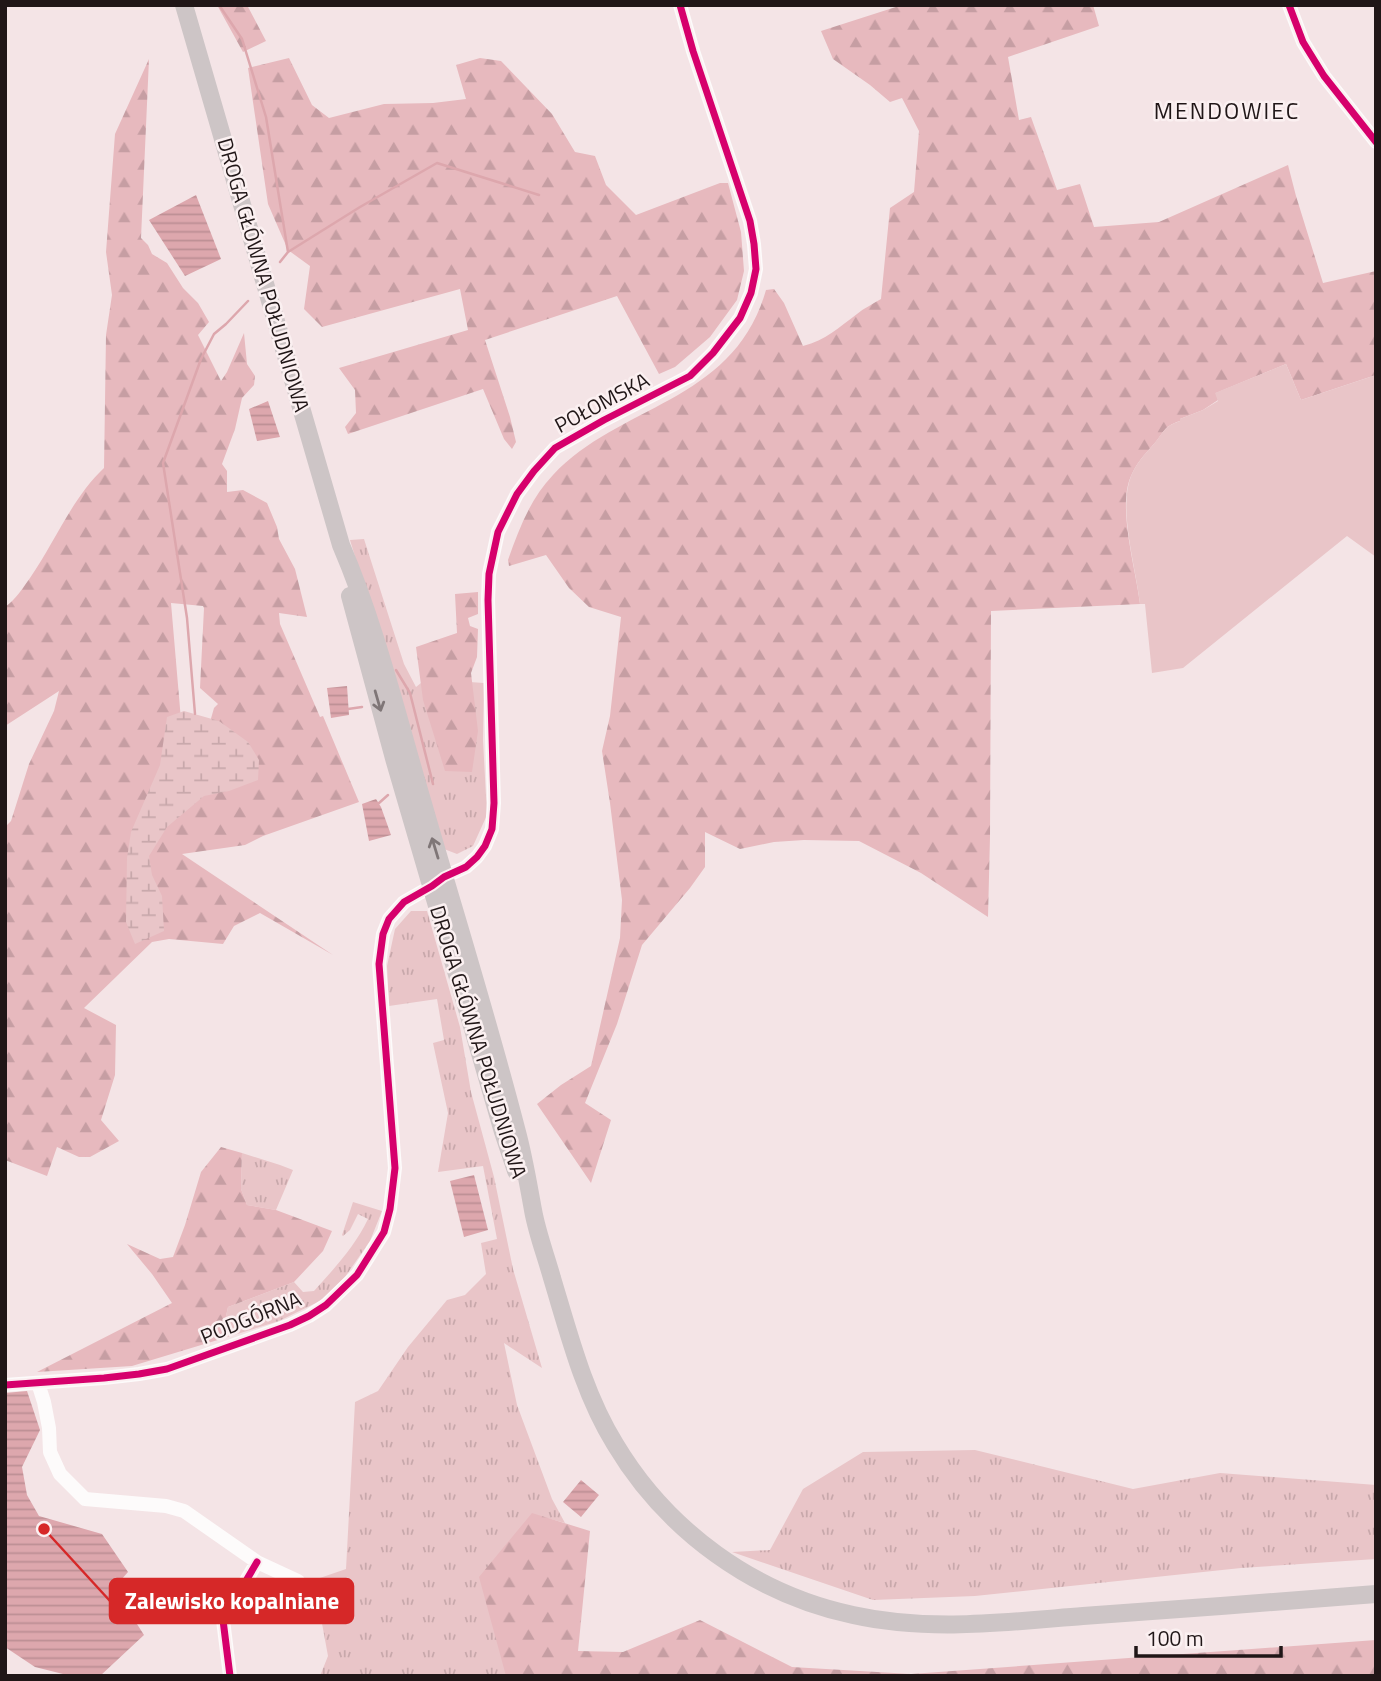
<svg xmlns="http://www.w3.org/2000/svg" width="1381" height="1681" font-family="'Titillium Web',sans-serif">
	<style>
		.grass { fill: url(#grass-tufts) }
		.forest { fill: url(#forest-firs); fill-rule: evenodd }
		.wetland { fill: url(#wetland-marsh) }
		.garden { fill: #e9c5c8 }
		.water { fill: url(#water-rules) }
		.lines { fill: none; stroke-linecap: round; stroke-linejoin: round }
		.stream { stroke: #dda7ad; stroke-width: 2.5 }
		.minor { stroke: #fdfbfb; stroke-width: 14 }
		.major { stroke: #cdc5c6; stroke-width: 18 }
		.cycleway-casing { stroke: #fbf0f1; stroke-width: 11 }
		.cycleway { stroke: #d6006c; stroke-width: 7 }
		.oneway { stroke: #7f7677 }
		.labels { text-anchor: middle; stroke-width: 5; stroke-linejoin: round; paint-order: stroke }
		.street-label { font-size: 21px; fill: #201617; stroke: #fbf0f1 }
		.neighbourhood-label { font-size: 23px; letter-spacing: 2px; fill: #201617; stroke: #fbf0f1 }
		.leader { fill: none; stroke: #d62828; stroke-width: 2.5 }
		.callout-dot { fill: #d62828; stroke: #fbf0f1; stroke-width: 2.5 }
		.callout { fill: #d62828; stroke: #d62828; stroke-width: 2.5 }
		.callout-label { font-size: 23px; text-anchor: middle; font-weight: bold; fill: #fff }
	</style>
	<defs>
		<pattern id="grass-tufts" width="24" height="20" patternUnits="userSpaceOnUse" patternTransform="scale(1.75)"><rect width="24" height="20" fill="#e9c5c8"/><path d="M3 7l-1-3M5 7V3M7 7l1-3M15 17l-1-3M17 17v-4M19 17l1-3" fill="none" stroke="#c8a8ab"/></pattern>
		<pattern id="forest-firs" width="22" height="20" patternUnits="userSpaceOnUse" patternTransform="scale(1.75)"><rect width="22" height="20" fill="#e7b9be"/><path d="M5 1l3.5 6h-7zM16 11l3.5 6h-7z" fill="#c69ea3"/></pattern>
		<pattern id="wetland-marsh" width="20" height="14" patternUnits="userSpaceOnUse" patternTransform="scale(1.75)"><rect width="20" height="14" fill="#e9c5c8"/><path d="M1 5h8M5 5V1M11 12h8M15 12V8" fill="none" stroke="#c8a8ab"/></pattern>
		<pattern id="water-rules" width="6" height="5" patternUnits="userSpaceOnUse" patternTransform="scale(1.75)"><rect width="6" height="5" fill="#dda7ad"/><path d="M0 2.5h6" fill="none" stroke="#bd8f94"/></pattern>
	</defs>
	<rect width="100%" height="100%" fill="#f4e4e6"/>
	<path class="grass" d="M364,539L404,664L416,687L426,679L484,683L483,740L487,815L473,846L457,854L444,849L350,540Z
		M411,911H427L460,1027L471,1092L494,1177L513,1269L542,1368L504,1343L517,1405L552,1499L565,1523L532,1514L507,1676H320L328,1656L314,1580L346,1569L355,1402L378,1391L408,1347L447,1300L465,1295L486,1274L481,1243L497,1239L483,1166L438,1172L448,1113L433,1043L444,1040L437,999L389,1006L387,966L395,929Z
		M242,1153L280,1165L293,1170L276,1210L247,1205L241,1189Z
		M353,1202L382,1211L370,1241L345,1277L320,1301L279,1321L221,1339L228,1307L294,1282L303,1292L314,1291C334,1269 355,1246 368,1219L358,1214L350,1230L343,1236L342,1235Z
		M975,1450L1133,1489L1220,1473L1376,1485V1559L1241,1568L975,1596L873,1600L732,1552L770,1550L803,1489L863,1452Z"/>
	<path class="forest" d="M217,5H247L266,41L243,52Z
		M902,5H1093L1099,26L1008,57L1019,120L1031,117L1057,190L1080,184L1094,227L1159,222L1288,165L1296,196L1323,283L1376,271V375L1301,400L1286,364L1216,393L1218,400L1203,410L1180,419V421C1162,427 1165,432 1153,445C1144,455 1136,464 1131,476C1117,507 1136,569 1140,604L991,611L990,837L988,917L921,873L859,841L804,840L774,842L740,849L705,832V867L690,888L642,945L617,1024L585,1103L611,1120L591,1183L537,1104L561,1085L591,1066L620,938L622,900L610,803L602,751L610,716L621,617L589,607L569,588L546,555L509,566L508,560C519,529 530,499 553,475C621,403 734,403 766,290L774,289L784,303L803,346C826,340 838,328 857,314C864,308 873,304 881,299L890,208L914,192L919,131L902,98L890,102L870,85L833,59L821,31Z
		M289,58L312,105L329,118L384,104L433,103L466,99L456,65L480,58L501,61L552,114L575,152L595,156L606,185L636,215L720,183H728L741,232L744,271L737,300L710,337L675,367L659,374L617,296L485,340L510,417L516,442L512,449L504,439L483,389L348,434L345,427L356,413L355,390L339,368L468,330L460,289L322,327L304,309L310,266L288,250L268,204L248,68Z
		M149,59L141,238L148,245L152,254L167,263L183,288L198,303L209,322L198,335L221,381L227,372L244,333L247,364L255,376L254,385L242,398L235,429L222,464L227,471V492L243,490L267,503L277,527L279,539L295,569L307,617L279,613L280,624L320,717L323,716L359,802L263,836L245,845L182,854L333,955L260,913L234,926L223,944L169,939L152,942L84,1008L116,1025L115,1075L101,1120L119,1141L90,1157H79L57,1147L47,1176L5,1160V827L11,821L29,764L54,711L59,691L5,726V607C16,599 22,589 30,578C55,542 72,498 104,468L106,335L112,295L106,252L115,134ZM171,603L203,606L204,608L200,688L218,704L214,708L210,722L181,720Z
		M478,592V614L468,618L470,626L478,629L477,657L471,673L478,731L472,772L445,771L423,700L416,647L457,633L455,594Z
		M221,1147L242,1153L241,1189L247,1205L276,1210L332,1231L323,1251L294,1282L228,1307L221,1339L132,1366L37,1372L172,1303L152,1274L127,1244L160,1259L173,1257L185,1225L201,1172Z
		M532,1513L590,1531L578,1651L623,1652L700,1620L792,1667L911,1674L1376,1640V1676H506L479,1577Z"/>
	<path class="wetland" d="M184,711L219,721L248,742L259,760L258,780L229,791L204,796L167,827L149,856L152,875L162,896L164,931L135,944L126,922L127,858L131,832L160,765L167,717Z"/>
	<path class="garden" d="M1286,364L1301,400L1376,375V557L1347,536L1183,668L1152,673L1145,604H1140C1136,568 1118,509 1131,476C1136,464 1144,455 1153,445C1164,433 1162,427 1180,421V419L1203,410L1218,401L1215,393Z"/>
	<path class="water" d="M196,195L221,259L185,276L149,220Z
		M268,401L280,437L257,441L249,409Z
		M347,686L349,715L331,718L327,688Z
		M376,799L381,807L391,835L369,841L362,804Z
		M474,1175L488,1230L464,1237L450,1181Z
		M27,1391L40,1430L22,1467L27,1495L39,1516L102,1534L128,1572L114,1588L144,1635L100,1676H71L35,1667L5,1647V1393Z
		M581,1480L599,1495L581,1517L563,1502Z"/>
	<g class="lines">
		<path class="stream" d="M219,5L242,39L266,117L288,252
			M280,262L288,252L360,207L437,163L539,195
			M396,670L410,693L433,784
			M348,709L362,707
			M195,714L187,618L163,463L201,359L214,334L226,324L248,301
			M379,803L388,795"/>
		<path class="minor" d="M1289,5L1303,42L1324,76L1376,142
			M38,1383L44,1402L49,1428L50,1452L60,1474L85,1499L166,1506L184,1511L257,1562L298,1581
			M5,1385L104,1378L139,1374L167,1369L290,1325L309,1316L326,1305L357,1275L384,1232L390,1209L395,1168L379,964L383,934L389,919L404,902L432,886L444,877L466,867L477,857L485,846L492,829L494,803L488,600L489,574L498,532L517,494L534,471L555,448L604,420L690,376L713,353L740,318L751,293L756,269L754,244L750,221L693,51L680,5
			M230,1676L223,1620L257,1562"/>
		<path class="major" d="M184,5L341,545C377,629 398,720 424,807C455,915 489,1023 517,1132C524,1158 528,1183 533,1210C537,1233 546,1256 552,1278C569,1334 584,1394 615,1444C667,1531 754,1594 853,1615C929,1632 1007,1622 1083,1616C1181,1609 1278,1602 1376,1594
			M350,596L395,762L503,1132L516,1171"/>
		<g class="cycleway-casing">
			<path id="cycleway" d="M1289,5L1303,42L1324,76L1376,142
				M5,1385L104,1378L139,1374L167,1369L290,1325L309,1316L326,1305L357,1275L384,1232L390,1209L395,1168L379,964L383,934L389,919L404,902L432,886L444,877L466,867L477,857L485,846L492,829L494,803L488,600L489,574L498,532L517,494L534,471L555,448L604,420L690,376L713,353L740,318L751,293L756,269L754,244L750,221L693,51L680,5
				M230,1676L223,1620L257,1562"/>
		</g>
		<use href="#cycleway" class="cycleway"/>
	</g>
	<defs><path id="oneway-shaft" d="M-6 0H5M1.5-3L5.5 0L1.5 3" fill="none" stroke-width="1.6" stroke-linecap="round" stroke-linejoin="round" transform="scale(1.75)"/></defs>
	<g class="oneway">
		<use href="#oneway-shaft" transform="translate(378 701) rotate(74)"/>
		<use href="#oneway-shaft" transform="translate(435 848) rotate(-107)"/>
	</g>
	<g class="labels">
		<g class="street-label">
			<text transform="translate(263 275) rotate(74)" y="7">DROGA GŁÓWNA POŁUDNIOWA</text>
			<text transform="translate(602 403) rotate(-28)" y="7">POŁOMSKA</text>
			<text transform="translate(478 1042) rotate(73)" y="7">DROGA GŁÓWNA POŁUDNIOWA</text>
			<text transform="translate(251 1318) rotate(-22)" y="7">PODGÓRNA</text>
		</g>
		<g class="neighbourhood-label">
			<text x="1227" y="119">MENDOWIEC</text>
		</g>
	</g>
	<path class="leader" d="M44 1529L110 1601"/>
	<circle class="callout-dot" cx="44" cy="1529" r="7"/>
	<rect class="callout" x="110" y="1579" width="243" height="44" rx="7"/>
	<g class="callout-label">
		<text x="232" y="1609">Zalewisko kopalniane</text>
	</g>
	<rect width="1381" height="1681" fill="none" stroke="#201617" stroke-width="14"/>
	<path d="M1136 1646v10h145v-10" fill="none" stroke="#201617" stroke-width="3.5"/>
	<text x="1146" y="1646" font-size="21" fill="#201617" stroke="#fbf0f1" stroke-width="5" paint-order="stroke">100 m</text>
</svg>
